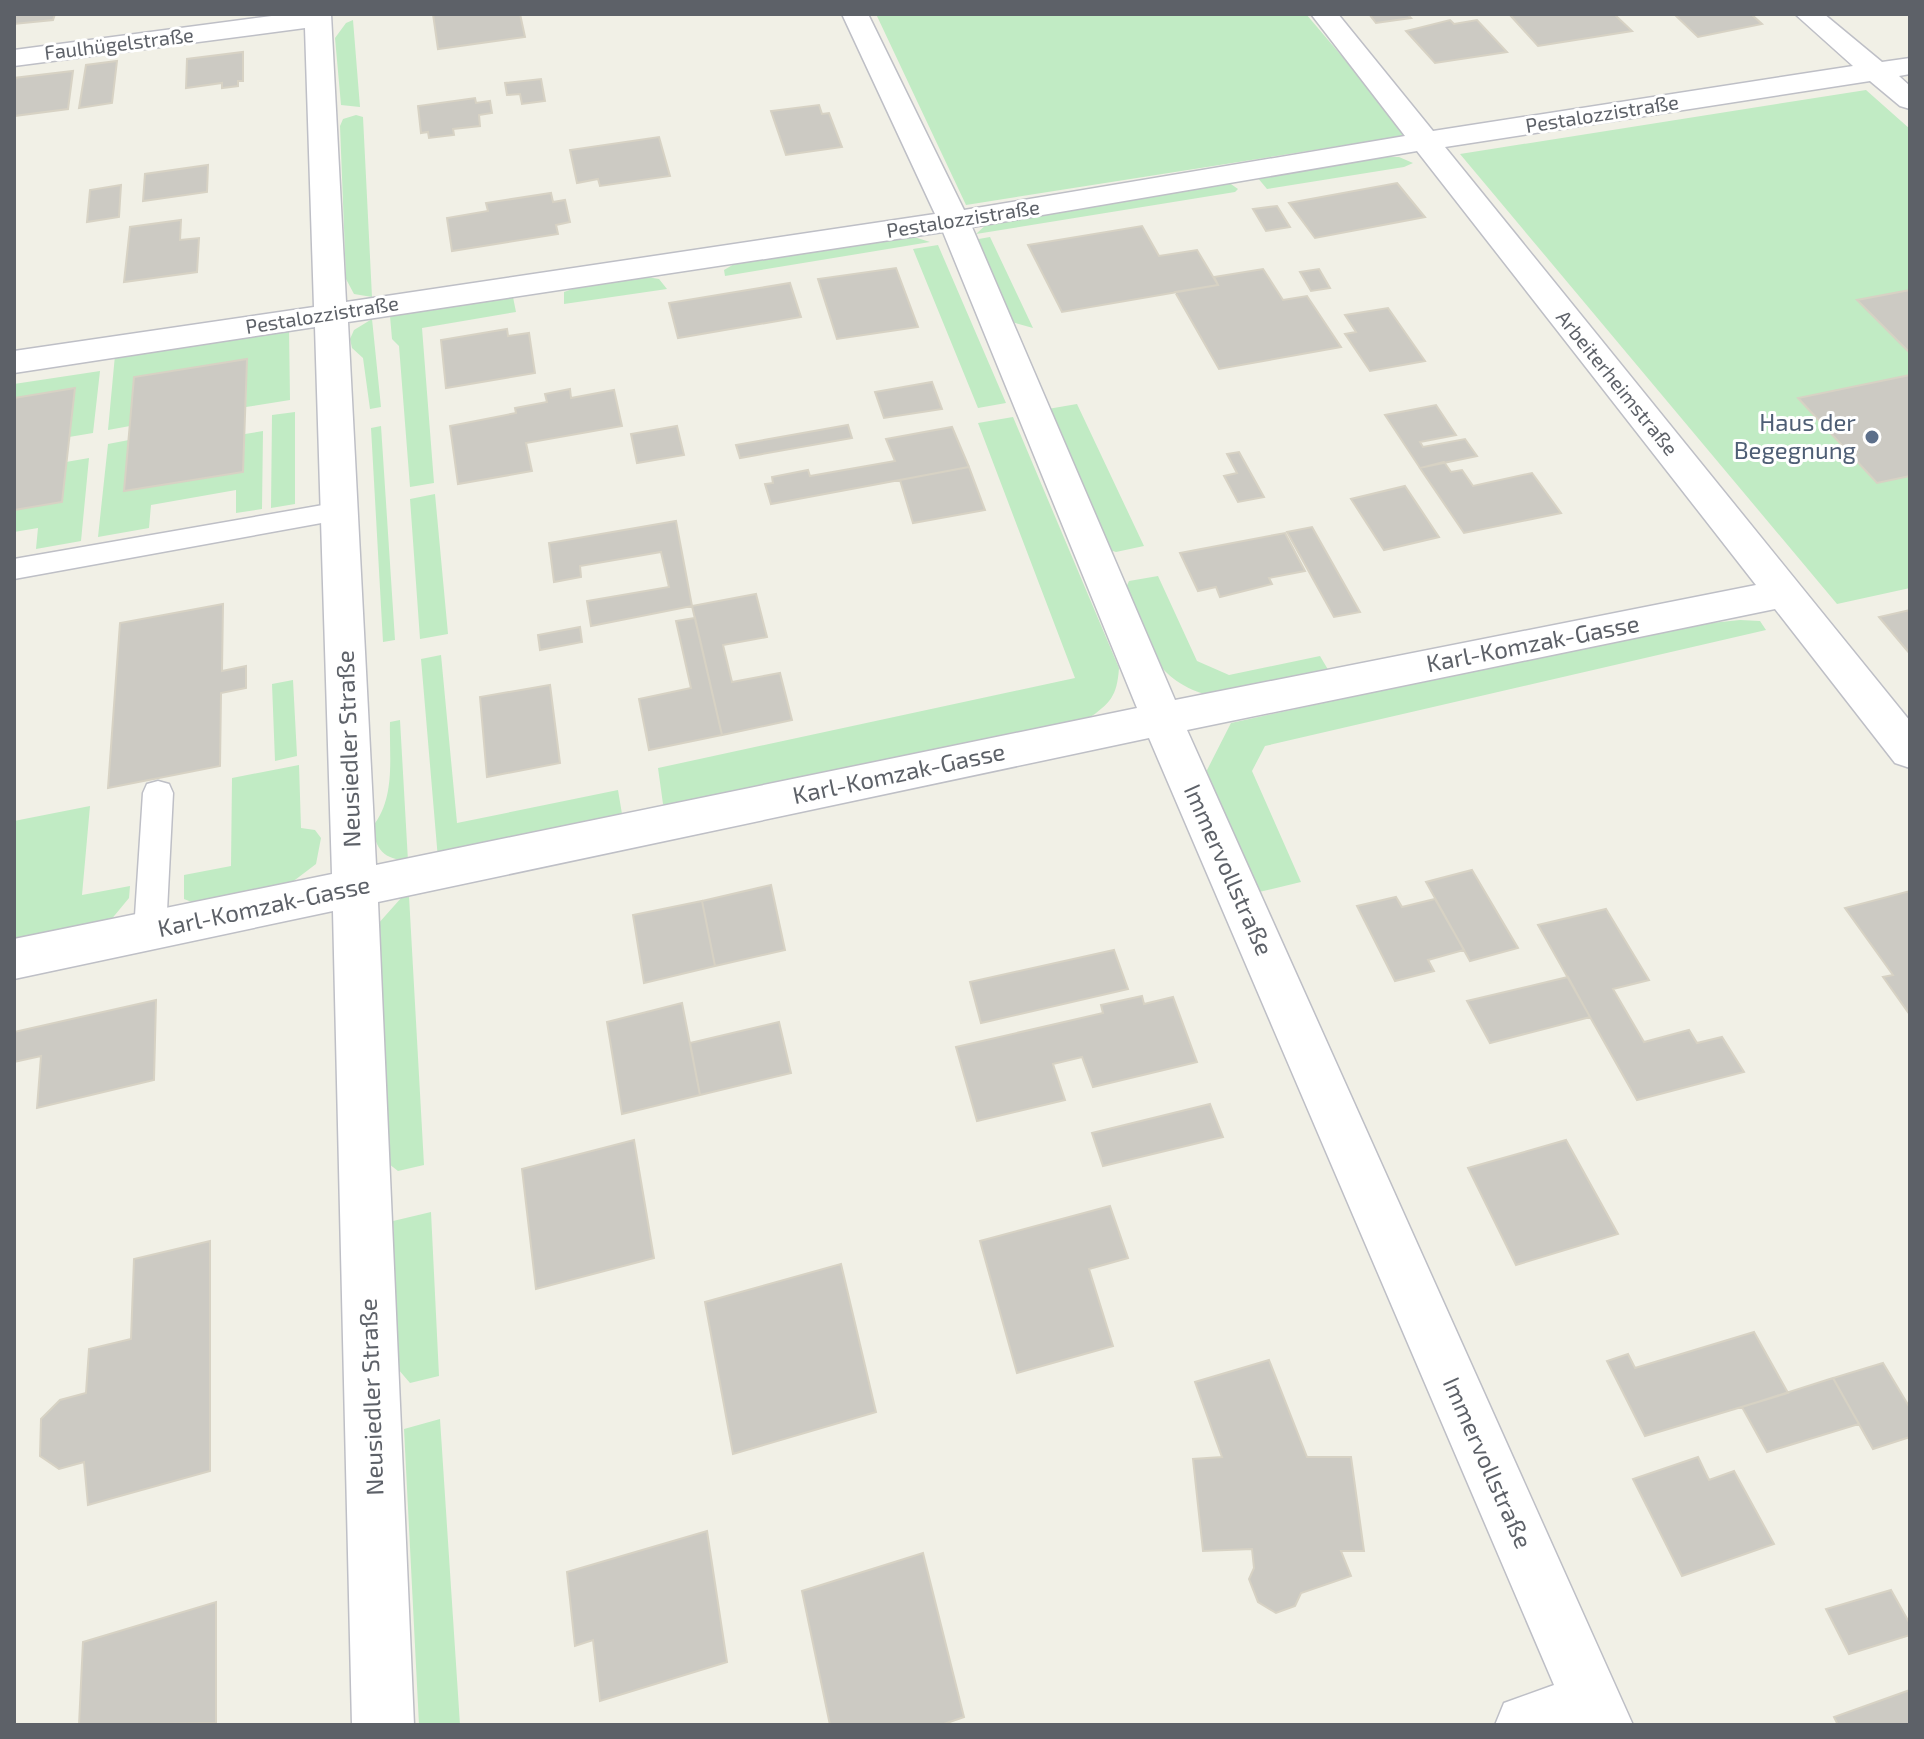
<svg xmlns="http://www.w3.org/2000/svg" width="1924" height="1739" font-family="'Exo 2',sans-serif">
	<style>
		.green { fill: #c1ebc4 }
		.building { fill: #cccac3; stroke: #d7d2c4; stroke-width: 2 }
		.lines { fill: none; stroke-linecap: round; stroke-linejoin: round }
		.lane-casing { stroke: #bebfc6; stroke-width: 3 }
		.street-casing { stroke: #bebfc6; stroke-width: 3 }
		.lane { fill: #fff; fill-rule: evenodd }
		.street { fill: #fff; fill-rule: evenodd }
		.service-dot { fill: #5c6f8a; stroke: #fff; stroke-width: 3 }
		.labels { text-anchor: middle; stroke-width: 6; stroke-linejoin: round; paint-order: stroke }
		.far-street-label { font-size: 20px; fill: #5d6168; stroke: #fff }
		.service-label { font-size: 24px; fill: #4e5e75; stroke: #fff; text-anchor: end }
		.street-label { font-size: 24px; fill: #5d6168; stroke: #fff }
	</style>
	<rect width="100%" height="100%" fill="#f1f0e6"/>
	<path class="green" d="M876,14H1306L1409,135L966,205Z
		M353,20L360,107L341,105L335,38L346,23Z
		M1866,90L1910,129V588L1837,604L1460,154Z
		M356,115L363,117L372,297L354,294L346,279L340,126L343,119Z
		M1381,157H1399L1413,163L1404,167L1267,189L1257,177Z
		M1228,182L1238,189L1235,192L976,234L988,223Z
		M911,236L930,242L725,276L724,270L741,260Z
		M990,237L1033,328L1012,322L973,240Z
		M938,245L1006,403L978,408L913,249Z
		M647,277L659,279L667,289L564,304V292L575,288Z
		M513,297L516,312L422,328L434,483L410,487L399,346L392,339L390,316Z
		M372,319L381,407L370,409L363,358L352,348L350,339L354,330Z
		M289,328L290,400L246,407L247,359L135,377L130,426L108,430L115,355Z
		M100,371L93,433L69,437L75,389L14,398V384Z
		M1077,404L1144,546L1116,552L1103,548L1042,410Z
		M295,412V504L271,508L272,415Z
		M1013,417L1119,668C1117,697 1110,703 1088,719L671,810L663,804L658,768L1075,678L978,423Z
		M381,426L395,640L383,642L371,428Z
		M263,431L262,509L236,513V490L151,505L149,528L98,537L108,444L129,440L125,490L243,472L245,434Z
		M89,458L81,541L36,549L38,528L14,532V510L61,502L66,462Z
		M435,494L448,634L420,639L410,499Z
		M1158,576L1197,661L1229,675L1320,656L1330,673L1207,695C1151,678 1146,640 1124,592L1129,581Z
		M1740,620L1760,621L1766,630L1265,746L1252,771L1301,882L1259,892L1205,774L1231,723L1673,627Z
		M441,655L457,823L618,790L623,820L438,859L421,659Z
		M293,680L297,756L275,761L272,684Z
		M400,720L408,861C384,859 375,850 373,826C396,797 389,757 390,722Z
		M299,765L301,828L315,830L321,838L316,864L291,883L197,904L184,899V875L231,866L232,778Z
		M90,806L82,895L130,886L129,898L110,921L14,940V821Z
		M409,896L424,1165L398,1171L389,1164L377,925L402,897Z
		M431,1212L439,1376L410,1383L398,1369L393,1221Z
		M440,1419L460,1725H419L404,1429Z"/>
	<path class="building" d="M14,14H55L53,20L14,24Z
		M433,14H520L525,37L438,49Z
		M1369,14H1407L1411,18L1376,23Z
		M1509,14H1614L1632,31L1538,46Z
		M1674,14H1751L1762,24L1698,37Z
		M1450,20L1454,24L1477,20L1507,52L1435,63L1406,31Z
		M243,52V81H238V86L222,88V83L186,88L187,59Z
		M117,61L112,103L79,108L86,65Z
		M73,71L68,109L14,116V78Z
		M541,79L545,101L522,104L520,94L507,95L505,83Z
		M475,98L476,103L490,101L492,113L479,115L480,126L453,129L454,135L429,138L428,132L421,133L418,106Z
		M819,105L822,114L829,113L842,147L786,155L771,111Z
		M659,137L670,176L600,186L598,179L577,183L570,150Z
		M208,165L207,192L143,201L145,174Z
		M1397,183L1425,217L1315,238L1289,203Z
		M121,185L119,217L87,222L90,190Z
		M551,193L553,202L565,200L570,222L556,225L558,234L452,251L447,218L488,211L486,203Z
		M1277,206L1290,227L1266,231L1253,209Z
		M181,220L180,240L199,238L197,272L124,282L130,227Z
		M1142,226L1159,256L1197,250L1218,285L1062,312L1028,245Z
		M896,268L918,327L837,339L818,279Z
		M1263,269L1283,300L1307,296L1341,347L1219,369L1175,292L1218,285L1214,277Z
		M1319,269L1330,288L1311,291L1300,272Z
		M790,283L801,317L678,338L669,303Z
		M1910,290V353L1857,300Z
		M1388,308L1425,361L1370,371L1345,334L1356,332L1345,315Z
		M507,329L508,336L529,333L535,373L446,388L441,340Z
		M247,359L243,472L124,491L134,377Z
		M1910,375V476L1877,483L1798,398Z
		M932,382L942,409L884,418L875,392Z
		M75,388L62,502L14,510V398Z
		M570,389L571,398L614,390L622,426L526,443L532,471L458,484L450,426L516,413L515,408L547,402L545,394Z
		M1436,405L1456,435L1420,442L1423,447L1465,439L1477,456L1420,468L1385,415Z
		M848,425L852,438L740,458L736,445Z
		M677,426L684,455L637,463L631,434Z
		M952,427L969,467L771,504L765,484L773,483L772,477L808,470L810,476L895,461L886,439Z
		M1239,452L1264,497L1238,502L1224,476L1237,473L1227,454Z
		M1444,462L1451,472L1462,470L1473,486L1532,473L1561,513L1464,533L1420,468Z
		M969,467L985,510L913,523L900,480Z
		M1405,486L1439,537L1384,550L1351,499Z
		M676,521L692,606L591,626L587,601L669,587L661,552L580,566L581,577L554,582L549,543Z
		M1312,527L1360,612L1334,617L1287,532Z
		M1285,533L1305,571L1269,578L1272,584L1220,597L1216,587L1198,591L1180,553Z
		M756,594L767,637L723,645L732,682L780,673L792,720L722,735L692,606Z
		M223,604L222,671L246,666V688L221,693L220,766L108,788L120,623Z
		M1910,610V654L1879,617Z
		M695,618L722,735L649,750L639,699L691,688L676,621Z
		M580,627L582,642L540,650L538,635Z
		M550,685L560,763L487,777L480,697Z
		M1472,870L1518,948L1470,961L1426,882Z
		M771,885L785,950L715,966L702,901Z
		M1910,891V1015L1883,977L1893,975L1845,908Z
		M1396,897L1402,907L1435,899L1464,950L1428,960L1434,971L1395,981L1357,906Z
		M702,901L715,966L644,983L633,915Z
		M1606,909L1649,980L1613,989L1644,1042L1689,1030L1697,1043L1722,1037L1744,1072L1637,1100L1538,925Z
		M1114,950L1128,989L981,1023L970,982Z
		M1568,977L1590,1017L1490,1043L1467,1001Z
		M1142,996L1144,1004L1173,997L1197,1062L1093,1087L1082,1057L1053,1064L1065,1100L977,1121L956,1047L1103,1013L1101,1005Z
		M156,1000L154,1080L37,1108L41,1056L14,1062V1032Z
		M682,1003L700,1095L622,1114L607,1022Z
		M779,1022L791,1073L700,1095L690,1043Z
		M1210,1104L1223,1137L1103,1166L1092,1133Z
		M634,1140L654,1258L536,1289L522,1169Z
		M1566,1140L1618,1234L1516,1265L1468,1168Z
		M1110,1206L1128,1258L1089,1269L1113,1346L1017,1373L980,1241Z
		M210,1241V1471L88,1505L84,1462L59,1469L40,1456L41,1419L60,1400L86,1393L89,1349L131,1339L134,1259Z
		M841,1264L876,1412L733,1454L705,1302Z
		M1754,1332L1788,1393L1645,1436L1607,1361L1628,1354L1635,1368Z
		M1269,1360L1307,1457H1351L1364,1551H1341L1351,1576L1301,1593L1295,1606L1276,1613L1258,1602L1249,1579L1254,1568L1252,1549L1203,1551L1193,1459L1222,1457L1195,1382Z
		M1883,1363L1910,1408V1437L1873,1449L1833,1378Z
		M1833,1378L1859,1424L1767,1452L1742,1407Z
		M1698,1457L1709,1480L1734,1471L1774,1544L1682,1576L1633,1479Z
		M707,1531L727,1662L600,1701L593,1640L575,1646L567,1572Z
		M923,1553L964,1717L941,1725H830L802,1591Z
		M1891,1590L1910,1624V1635L1849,1654L1826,1609Z
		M216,1602V1723L79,1725L83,1642Z
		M1910,1690V1725H1838L1834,1717Z"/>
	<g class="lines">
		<g class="lane-casing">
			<path id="lane" d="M340,502L349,504L353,511L349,518L14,579V559Z
				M158,781L169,784L173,793L166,931L162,941L150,945L138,941L134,931L143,793L147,784Z"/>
		</g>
		<g class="street-casing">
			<path id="street" d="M287,14H331L346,302L935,214L842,14H868L964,210L1405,136L1311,14H1338L1433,131L1853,66L1795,14H1824L1882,62L1910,58V74L1899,76L1910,86V109L1900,106L1870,81L1445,147L1910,721V768L1895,763L1775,609L1187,730L1633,1725H1495L1504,1703L1554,1685L1149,738L378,902L414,1725H352L333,911L14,979V939L332,874L315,327L14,373V351L314,307L305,28L14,66V50ZM1417,151L1756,585L1175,700L972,227ZM943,232L1137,708L376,865L348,322Z"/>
		</g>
		<use href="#lane" class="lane"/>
		<use href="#street" class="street"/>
	</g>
	<circle class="service-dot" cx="1872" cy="437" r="8"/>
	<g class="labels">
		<g class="far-street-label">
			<text transform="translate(119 44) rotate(-7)" y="7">Faulhügelstraße</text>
			<text transform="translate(1602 114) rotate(-9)" y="7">Pestalozzistraße</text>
			<text transform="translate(963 219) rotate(-9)" y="7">Pestalozzistraße</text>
			<text transform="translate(322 315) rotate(-9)" y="7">Pestalozzistraße</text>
			<text transform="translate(1617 383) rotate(51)" y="7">Arbeiterheimstraße</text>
		</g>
		<g class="service-label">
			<text x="1856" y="431">Haus der<tspan x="1856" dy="28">Begegnung</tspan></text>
		</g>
		<g class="street-label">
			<text transform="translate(1533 644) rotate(-11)" y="8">Karl-Komzak-Gasse</text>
			<text transform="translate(349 749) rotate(-92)" y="8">Neusiedler Straße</text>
			<text transform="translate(899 774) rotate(-12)" y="8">Karl-Komzak-Gasse</text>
			<text transform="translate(1228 870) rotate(66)" y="8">Immervollstraße</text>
			<text transform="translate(264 907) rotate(-12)" y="8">Karl-Komzak-Gasse</text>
			<text transform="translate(372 1397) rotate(-92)" y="8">Neusiedler Straße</text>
			<text transform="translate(1487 1463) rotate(66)" y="8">Immervollstraße</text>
		</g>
	</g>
	<rect width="1924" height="1739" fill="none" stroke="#5d6168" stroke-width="32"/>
</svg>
